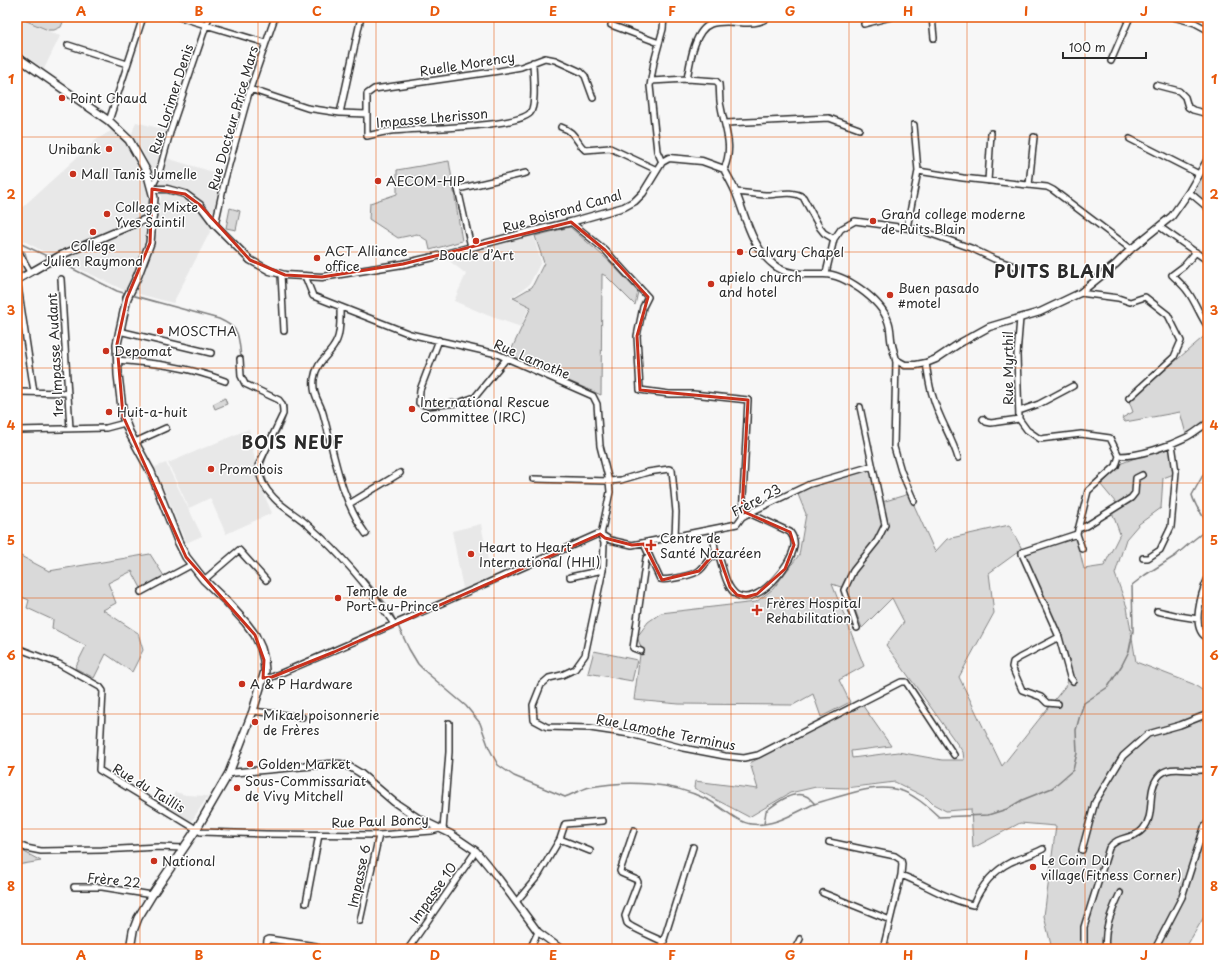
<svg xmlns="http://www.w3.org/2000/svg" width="1225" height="966" font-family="'Playpen Sans',sans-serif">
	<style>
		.built { fill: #e8e8e8 }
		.green { fill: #d9d9d9; stroke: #828282 }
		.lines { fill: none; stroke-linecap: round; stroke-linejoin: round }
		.stream { stroke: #7b7b7b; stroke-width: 1.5 }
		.minor-casing { stroke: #2b2b2b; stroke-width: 8 }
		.tertiary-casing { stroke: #2b2b2b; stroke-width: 9 }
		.secondary-casing { stroke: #2b2b2b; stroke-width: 10 }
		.minor { stroke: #fff; stroke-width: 5 }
		.tertiary { stroke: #fff; stroke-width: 6 }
		.secondary { stroke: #fff; stroke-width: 7 }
		.marked { fill: none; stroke: #c8321e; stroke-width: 3; stroke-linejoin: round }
		.grid { fill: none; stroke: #e8590c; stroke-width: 1; stroke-opacity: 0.55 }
		.poi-dot { fill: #c8321e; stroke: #fff; stroke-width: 1.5 }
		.labels { text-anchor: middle; stroke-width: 3; stroke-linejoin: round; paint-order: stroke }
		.street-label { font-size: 13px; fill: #2b2b2b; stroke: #fff }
		.poi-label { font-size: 13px; fill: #2b2b2b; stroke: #fff; text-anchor: start }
		.district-label { font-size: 17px; font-weight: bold; letter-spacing: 1px; fill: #2b2b2b; stroke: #fff }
		.neatline { fill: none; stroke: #e8590c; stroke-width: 1.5 }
		.grid-label { font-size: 13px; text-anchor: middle; font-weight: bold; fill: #e8590c }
	</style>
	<rect width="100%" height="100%" fill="#f7f7f7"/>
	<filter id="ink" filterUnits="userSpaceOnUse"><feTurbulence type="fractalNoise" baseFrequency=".025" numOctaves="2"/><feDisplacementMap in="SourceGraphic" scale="8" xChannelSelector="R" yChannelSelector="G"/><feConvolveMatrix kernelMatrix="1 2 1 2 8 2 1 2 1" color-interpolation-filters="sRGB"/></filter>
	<g filter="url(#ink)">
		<path class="built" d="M17,18L60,36L44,69L17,50Z
			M136,122L173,132L166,158L220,174L213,222L210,232L173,303L135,293L157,233L161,196L153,174L142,150L131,136Z
			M114,129L131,149L151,189L148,230L139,263L126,291L44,252L17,237V212L96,140Z
			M533,234L541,262L529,285L511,298L529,307L521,327L487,315L454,301L466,274L447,259Z
			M249,429L255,461L254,471L272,513L226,534L210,498L189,508L168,463Z
			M166,463L202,536L186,543L155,467Z
			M481,524L491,577L463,589L452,531Z
			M175,792L186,795L208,796L191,822L166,808Z"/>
		<path class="green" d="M17,17H65L61,27L54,30H48Z
			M449,161L462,241L430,250L428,241L417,234L398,238L369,219L370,203L397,194V170Z
			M1208,162V205L1192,189Z
			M230,208L240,211L236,230L226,228Z
			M570,227L610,262L638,292L635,305L606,276L602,274L601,395L509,355L531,307L513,298L532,287L544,263L535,236Z
			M17,248L25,252L30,270L20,275L17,268Z
			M1208,333V421L1186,434L1180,412L1125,422L1122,418L1133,412L1129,401Z
			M225,398L227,404L215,409L213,404Z
			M1159,449H1172L1174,474L1163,478L1161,508L1139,524L1126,539L1115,574L1127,607L1136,662L1193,684L1208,694V910L1185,949H1052L1044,916L1056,826L1020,823L973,848L971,809L946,811L933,804L927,798L895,782L846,788L816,787L790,793L749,817L694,788L695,781L758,789L750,763L858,705L863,706L891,746L851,751L852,758L898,752L942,760H964L963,752L886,645L904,622L892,598L862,628L847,589L832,584L864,666L839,680L850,702L821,717L813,694L793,705L679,704L634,700L641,647L637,637L648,622L661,613L756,602L773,589L799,555L806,514L797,492L811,487L872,469L882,502L909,494L935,552L947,539L1009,525L1022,549L989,573L994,613L959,677L1002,766L1067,684L1070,661L1053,616L1025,554L1027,551L1076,536L1084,569L1104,566L1120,534L1112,512L1116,503L1101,485L1122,463Z
			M17,554L49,571L150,554L164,576L141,588L132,571L108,583L116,603L103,610L138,633L143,650L132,672L106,654L94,678L75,668L86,646L52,628L53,620L27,608L29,600L17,595Z
			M594,651L637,660L632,681L588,673Z
			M17,848L41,861L17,865Z"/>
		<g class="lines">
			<path class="stream" d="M17,242L51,258
				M57,261L117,291L127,294
				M131,295L219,319C241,329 238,335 241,357
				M243,373L247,382L249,383
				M274,495L269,488L262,469C265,461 267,453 271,445C280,428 286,425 286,405L284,402
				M288,507L306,519L316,529
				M330,543L367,581L390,609L409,649L418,664L427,673L466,706L480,723L489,748L498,765L514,776L565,797C573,794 582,789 590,787C628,780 671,782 706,799C720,805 736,822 751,824C774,827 794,813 814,804C820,802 827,800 834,798C855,792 878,784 899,790C912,793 930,808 939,817L988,815L1007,809L1022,800L1052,788L1073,770L1077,753L1076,730L1080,715L1084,703L1108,687L1122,665L1129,651L1133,631L1132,585L1145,575L1175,556L1191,542L1206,530C1207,520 1202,515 1197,507C1195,503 1193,499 1192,495L1208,466
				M764,824L766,811C776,803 794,789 808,797C810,799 813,802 815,804"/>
			<g class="minor-casing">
				<path id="minor" d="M179,17L266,43
					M932,17L934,38
					M1173,17L1195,23L1208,30
					M864,24L891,17
					M611,25L659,43
					M68,45L127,64
					M1111,61L1130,17
					M533,62C533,73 537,105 530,113C516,128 416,128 391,131C383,132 375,134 367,136V94L374,89L499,71L521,67L545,58L555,60L581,72L585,76L593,98
					M687,79C690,63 694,30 711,24C722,20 737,23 748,23C756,23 763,22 768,17
					M651,81L687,79L716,81L719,84C720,92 719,100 721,107C725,130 734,146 724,169
					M1156,85L1179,91L1185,97L1188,107L1193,110L1208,114
					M250,89L307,108L340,113L367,114
					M340,113L361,17
					M109,121L143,17
					M726,123L829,118L859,129
					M561,127C576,132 575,141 585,150L610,148L657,170
					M1130,139L1199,174
					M662,162L657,151L650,86L654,62L663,29L664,17
					M918,171L963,178L1047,187L1053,190L1131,249
					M988,181L991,133
					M1029,185L1034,137
					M152,187L159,173L171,129L209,17
					M736,192C746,193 755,194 765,195C778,195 791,190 803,197L820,228L824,233L834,239
					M1189,192L1208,208
					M571,222L605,250L648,297L643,307L637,336L640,390L669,394H693L748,400L742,517
					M215,225L225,179L250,89L275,17
					M1160,227L1208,261
					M907,228L918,171L914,125
					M471,247L458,189L526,173
					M17,249L30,272
					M1196,252L1184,266L1172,275C1178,281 1184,286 1188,292C1196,303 1200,316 1208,327
					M826,273L834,239L841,229L855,221L920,230L971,248L994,259L1017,267
					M281,274L284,331
					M305,276L313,296L410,334L497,354L593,396L597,404L600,446L609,481L610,492L601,535L604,543L603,570L585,655L575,669L562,675L549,678L541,685L533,705L534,720L547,727L590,728L630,734L683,748L725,756L744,758L758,755L901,682H906L954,755
					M17,279L34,392
					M61,279L70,429
					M1080,293L1118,298L1130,302L1145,297L1168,315L1181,341L1174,357L1129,398
					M340,307C340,317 341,331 337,340C330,357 317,359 314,379C312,397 321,402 324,417C335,457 341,500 366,534
					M1020,318L1017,355L1019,419L1027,430L1040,439L1081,434L1110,438L1119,456
					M119,331L211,353
					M439,340L420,390L419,403L427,406L458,403L475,397L506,359
					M240,359L241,376L245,384L279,400C283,404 283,408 283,414L258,466C259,478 265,489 274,498C284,509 299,516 310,527C342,555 370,589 394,624
					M117,360C155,363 189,367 225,381
					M896,360L894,447L901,471L914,501
					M926,363C928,374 929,387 933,397C939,419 952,437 958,458
					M17,392L68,393
					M1019,411L1039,404L1073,386
					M983,419L986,422L991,423L1019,419
					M17,430L106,428L125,423
					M135,442L166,428
					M1119,456C1140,456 1169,446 1187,437C1195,433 1201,427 1208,423
					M533,479L609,481L621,480L648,472L669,469L672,470L676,512L675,537
					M349,504L400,473
					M712,529L716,555
					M1078,529L1086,526L1131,498L1135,493L1136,478L1142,475
					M1077,534L1082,549
					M602,535L610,540L632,545L737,524L742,517L749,513L810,484L872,466
					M644,544L660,579C666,581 695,575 700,570C706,565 708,557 716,555L719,556C723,568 726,588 737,595C758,607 792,564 794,546C795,541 793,536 790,532L749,513
					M1143,558H1148L1160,550L1171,527L1176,472L1172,444
					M570,577L603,570
					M1208,578C1202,591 1189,630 1208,638
					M204,580L239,550L266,580
					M141,592L191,565
					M1157,611L1179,616L1198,619
					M857,628L844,590L853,571L877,541L885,525L860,407
					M1059,637L1070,677L1073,681
					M17,648L59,664L100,687L103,691L99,770L201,832L266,834L379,835L432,831L439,829
					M641,651L633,648L646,558L649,557
					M263,678L272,677C381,631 489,582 598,534L601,535
					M1058,704L1047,703L1041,697L1022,690L1012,667L1013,662L1019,658L1059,637L1022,554V552L1077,534L1088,491L1116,466L1119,456
					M253,711L302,717
					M443,830L449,752V723
					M634,830L620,871L621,873L637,880L638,882L625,916C626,919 626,920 627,923C631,928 656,938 664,942
					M560,839L590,851
					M829,842L895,856L901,860L902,864L901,875L883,949
					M17,844L26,848L41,851L102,850L158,847L183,848
					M1082,850L1095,802L1123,756L1148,734L1180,725L1208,714
					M901,875C925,884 948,900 973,905C981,886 993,871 1011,862C1022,857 1032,855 1043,849
					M74,887H102L152,895
					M823,893L890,920
					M516,902L538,876L560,839L565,824L603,821
					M306,903L319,835
					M360,921L379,835
					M266,949L267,940L269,939L316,946
					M408,949L476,851
					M530,949L538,932
					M661,949L693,847
					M795,949L800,939
					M1084,949V927L1109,848C1118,835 1134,840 1143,829C1156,815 1146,792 1158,777C1169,762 1193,774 1208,769
					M1106,949C1103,929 1112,911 1120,893
					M1155,949L1182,897L1204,828L1208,822"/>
			</g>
			<g class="tertiary-casing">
				<path id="tertiary" d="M152,189H167L185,194L200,205L215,225L250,260L270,271L285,275L322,277L403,264L434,257L521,234L571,222L624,207L635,201L643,193L662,162L669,158L702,161L724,169C728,177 733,185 736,193C746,218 752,248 774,265C787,276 806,274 821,274C843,272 881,300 888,321C891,328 890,337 892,345C893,350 895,355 896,360L905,365H916L926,363L936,359L960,343L989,327L1040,312L1080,293L1116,264L1131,249L1172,216L1189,192L1208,159
					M17,280L59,256L153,216
					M229,773L329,764H341L350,767L360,773L394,802L418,818L451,834L476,851L499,879L538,932L561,949"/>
			</g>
			<g class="secondary-casing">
				<path id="secondary" d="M17,57L109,121L129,140L147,172L154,198L150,243L138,275L127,298L117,344L118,375L123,416L129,432L151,472L178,541L186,557L204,580L227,602L246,623L255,635L261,648L264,660L265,671L253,711L229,773L196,830L152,895L138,918L133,931L130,949"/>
			</g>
			<use href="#minor" class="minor"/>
			<use href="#tertiary" class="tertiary"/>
			<use href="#secondary" class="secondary"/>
		</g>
	</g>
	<path class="marked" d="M152,189L185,194L200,205L250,260L285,275L322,277L403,264L571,222L605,250L648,297L637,336L640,390L748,400L742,511L790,532L794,545L785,569L757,594L746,597L737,595L730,587L717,550L699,571L662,580L644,544L632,545L605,538L600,534L334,652L272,677L263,678L264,660L255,635L186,557L123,416L117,344L127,298L150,243Z"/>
	<path class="grid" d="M140,17V949M258,17V949M376,17V949M494,17V949M612,17V949M731,17V949M849,17V949M967,17V949M1085,17V949M17,137H1208M17,252H1208M17,368H1208M17,483H1208M17,598H1208M17,714H1208M17,829H1208"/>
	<g class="poi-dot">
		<circle cx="62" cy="98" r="4"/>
		<circle cx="109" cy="149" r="4"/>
		<circle cx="73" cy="174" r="4"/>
		<circle cx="378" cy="181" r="4"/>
		<circle cx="107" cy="214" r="4"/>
		<circle cx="873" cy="221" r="4"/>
		<circle cx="93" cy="232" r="4"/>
		<circle cx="476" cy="241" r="4"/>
		<circle cx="740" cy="252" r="4"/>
		<circle cx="317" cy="258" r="4"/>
		<circle cx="711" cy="284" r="4"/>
		<circle cx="890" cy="295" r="4"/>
		<circle cx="160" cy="331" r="4"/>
		<circle cx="106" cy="351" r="4"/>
		<circle cx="412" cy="409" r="4"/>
		<circle cx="109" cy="412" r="4"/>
		<circle cx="211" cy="469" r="4"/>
		<path d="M649 539h4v4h4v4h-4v4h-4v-4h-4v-4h4z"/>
		<circle cx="471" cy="554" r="4"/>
		<circle cx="338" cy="598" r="4"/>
		<path d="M755 604h4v4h4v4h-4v4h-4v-4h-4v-4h4z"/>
		<circle cx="242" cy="684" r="4"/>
		<circle cx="255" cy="722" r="4"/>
		<circle cx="250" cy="764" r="4"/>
		<circle cx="237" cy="788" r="4"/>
		<circle cx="154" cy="861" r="4"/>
		<circle cx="1033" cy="867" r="4"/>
	</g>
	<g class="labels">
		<g class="street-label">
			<text transform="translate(467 64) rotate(-9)" y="5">Ruelle Morency</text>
			<text transform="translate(171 99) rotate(-72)" y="5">Rue Lorimer Denis</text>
			<text transform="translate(233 118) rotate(-74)" y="5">Rue Docteur Price Mars</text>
			<text transform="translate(432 118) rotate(-5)" y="5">Impasse Lherisson</text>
			<text transform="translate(562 211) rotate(-16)" y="5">Rue Boisrond Canal</text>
			<text transform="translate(55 355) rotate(-93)" y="5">1re Impasse Audant</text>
			<text transform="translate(532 359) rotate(23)" y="5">Rue Lamothe</text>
			<text transform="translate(1008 368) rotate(-90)" y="5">Rue Myrthil</text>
			<text transform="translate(756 500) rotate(-28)" y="5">Frère 23</text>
			<text transform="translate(666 732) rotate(11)" y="5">Rue Lamothe Terminus</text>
			<text transform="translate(149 788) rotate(31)" y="5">Rue du Taillis</text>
			<text transform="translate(380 821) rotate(-2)" y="5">Rue Paul Boncy</text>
			<text transform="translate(359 876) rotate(-78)" y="5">Impasse 6</text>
			<text transform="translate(114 880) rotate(6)" y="5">Frère 22</text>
			<text transform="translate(433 893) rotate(-55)" y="5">Impasse 10</text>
		</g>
		<g class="poi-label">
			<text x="70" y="103">Point Chaud</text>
			<text x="101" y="154" text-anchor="end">Unibank</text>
			<text x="81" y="179">Mall Tanis Jumelle</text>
			<text x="386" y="186">AECOM-HIP</text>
			<text x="115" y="212">College Mixte<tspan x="115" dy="15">Yves Saintil</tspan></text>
			<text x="881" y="219">Grand college moderne<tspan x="881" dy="15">de Puits Blain</tspan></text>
			<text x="93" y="251" text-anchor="middle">College<tspan x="93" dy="15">Julien Raymond</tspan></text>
			<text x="325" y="256">ACT Alliance<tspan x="325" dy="15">office</tspan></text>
			<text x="748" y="257">Calvary Chapel</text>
			<text x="476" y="260" text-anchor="middle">Boucle d’Art</text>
			<text x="719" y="282">apielo church<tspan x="719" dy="15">and hotel</tspan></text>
			<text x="898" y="293">Buen pasado<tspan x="898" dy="15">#motel</tspan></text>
			<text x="168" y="336">MOSCTHA</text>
			<text x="114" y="356">Depomat</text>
			<text x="420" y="407">International Rescue<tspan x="420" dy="15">Committee (IRC)</tspan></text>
			<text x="117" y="417">Huit-a-huit</text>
			<text x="219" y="474">Promobois</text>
			<text x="660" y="543">Centre de<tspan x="660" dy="15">Santé Nazaréen</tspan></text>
			<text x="479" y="552">Heart to Heart<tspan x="479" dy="15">International (HHI)</tspan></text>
			<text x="346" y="596">Temple de<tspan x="346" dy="15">Port-au-Prince</tspan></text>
			<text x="766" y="608">Frères Hospital<tspan x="766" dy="15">Rehabilitation</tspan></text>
			<text x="250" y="689">A &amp; P Hardware</text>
			<text x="263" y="720">Mikael poisonnerie<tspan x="263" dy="15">de Frères</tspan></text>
			<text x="258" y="769">Golden Market</text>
			<text x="245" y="786">Sous-Commissariat<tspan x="245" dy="15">de Vivy Mitchell</tspan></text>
			<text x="1041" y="865">Le Coin Du<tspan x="1041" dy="15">village(Fitness Corner)</tspan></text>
			<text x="162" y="866">National</text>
		</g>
		<g class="district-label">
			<text x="1055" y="278">PUITS BLAIN</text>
			<text x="293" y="449">BOIS NEUF</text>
		</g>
	</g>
	<rect width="1225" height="966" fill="none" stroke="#fff" stroke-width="44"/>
	<path d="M1063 52v6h83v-6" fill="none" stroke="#2b2b2b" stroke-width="2"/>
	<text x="1069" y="52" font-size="12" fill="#2b2b2b" stroke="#ffffff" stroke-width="3" paint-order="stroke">100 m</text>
	<rect x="22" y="22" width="1181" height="922" class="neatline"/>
	<g class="grid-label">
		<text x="81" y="16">A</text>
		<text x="199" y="16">B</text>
		<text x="317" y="16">C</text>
		<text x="435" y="16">D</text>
		<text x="553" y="16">E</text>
		<text x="672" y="16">F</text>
		<text x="790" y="16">G</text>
		<text x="908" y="16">H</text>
		<text x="1026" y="16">I</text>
		<text x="1144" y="16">J</text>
		<text x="11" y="84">1</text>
		<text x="1214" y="84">1</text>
		<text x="11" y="199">2</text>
		<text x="1214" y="199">2</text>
		<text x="11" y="315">3</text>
		<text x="1214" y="315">3</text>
		<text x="11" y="430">4</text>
		<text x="1214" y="430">4</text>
		<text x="11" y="545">5</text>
		<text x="1214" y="545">5</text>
		<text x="11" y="660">6</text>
		<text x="1214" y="660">6</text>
		<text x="11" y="776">7</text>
		<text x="1214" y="776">7</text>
		<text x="11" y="891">8</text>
		<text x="1214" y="891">8</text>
		<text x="81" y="960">A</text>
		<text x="199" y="960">B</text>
		<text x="317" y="960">C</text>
		<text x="435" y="960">D</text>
		<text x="553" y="960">E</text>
		<text x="672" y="960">F</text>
		<text x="790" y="960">G</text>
		<text x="908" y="960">H</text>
		<text x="1026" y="960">I</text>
		<text x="1144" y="960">J</text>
	</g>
</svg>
